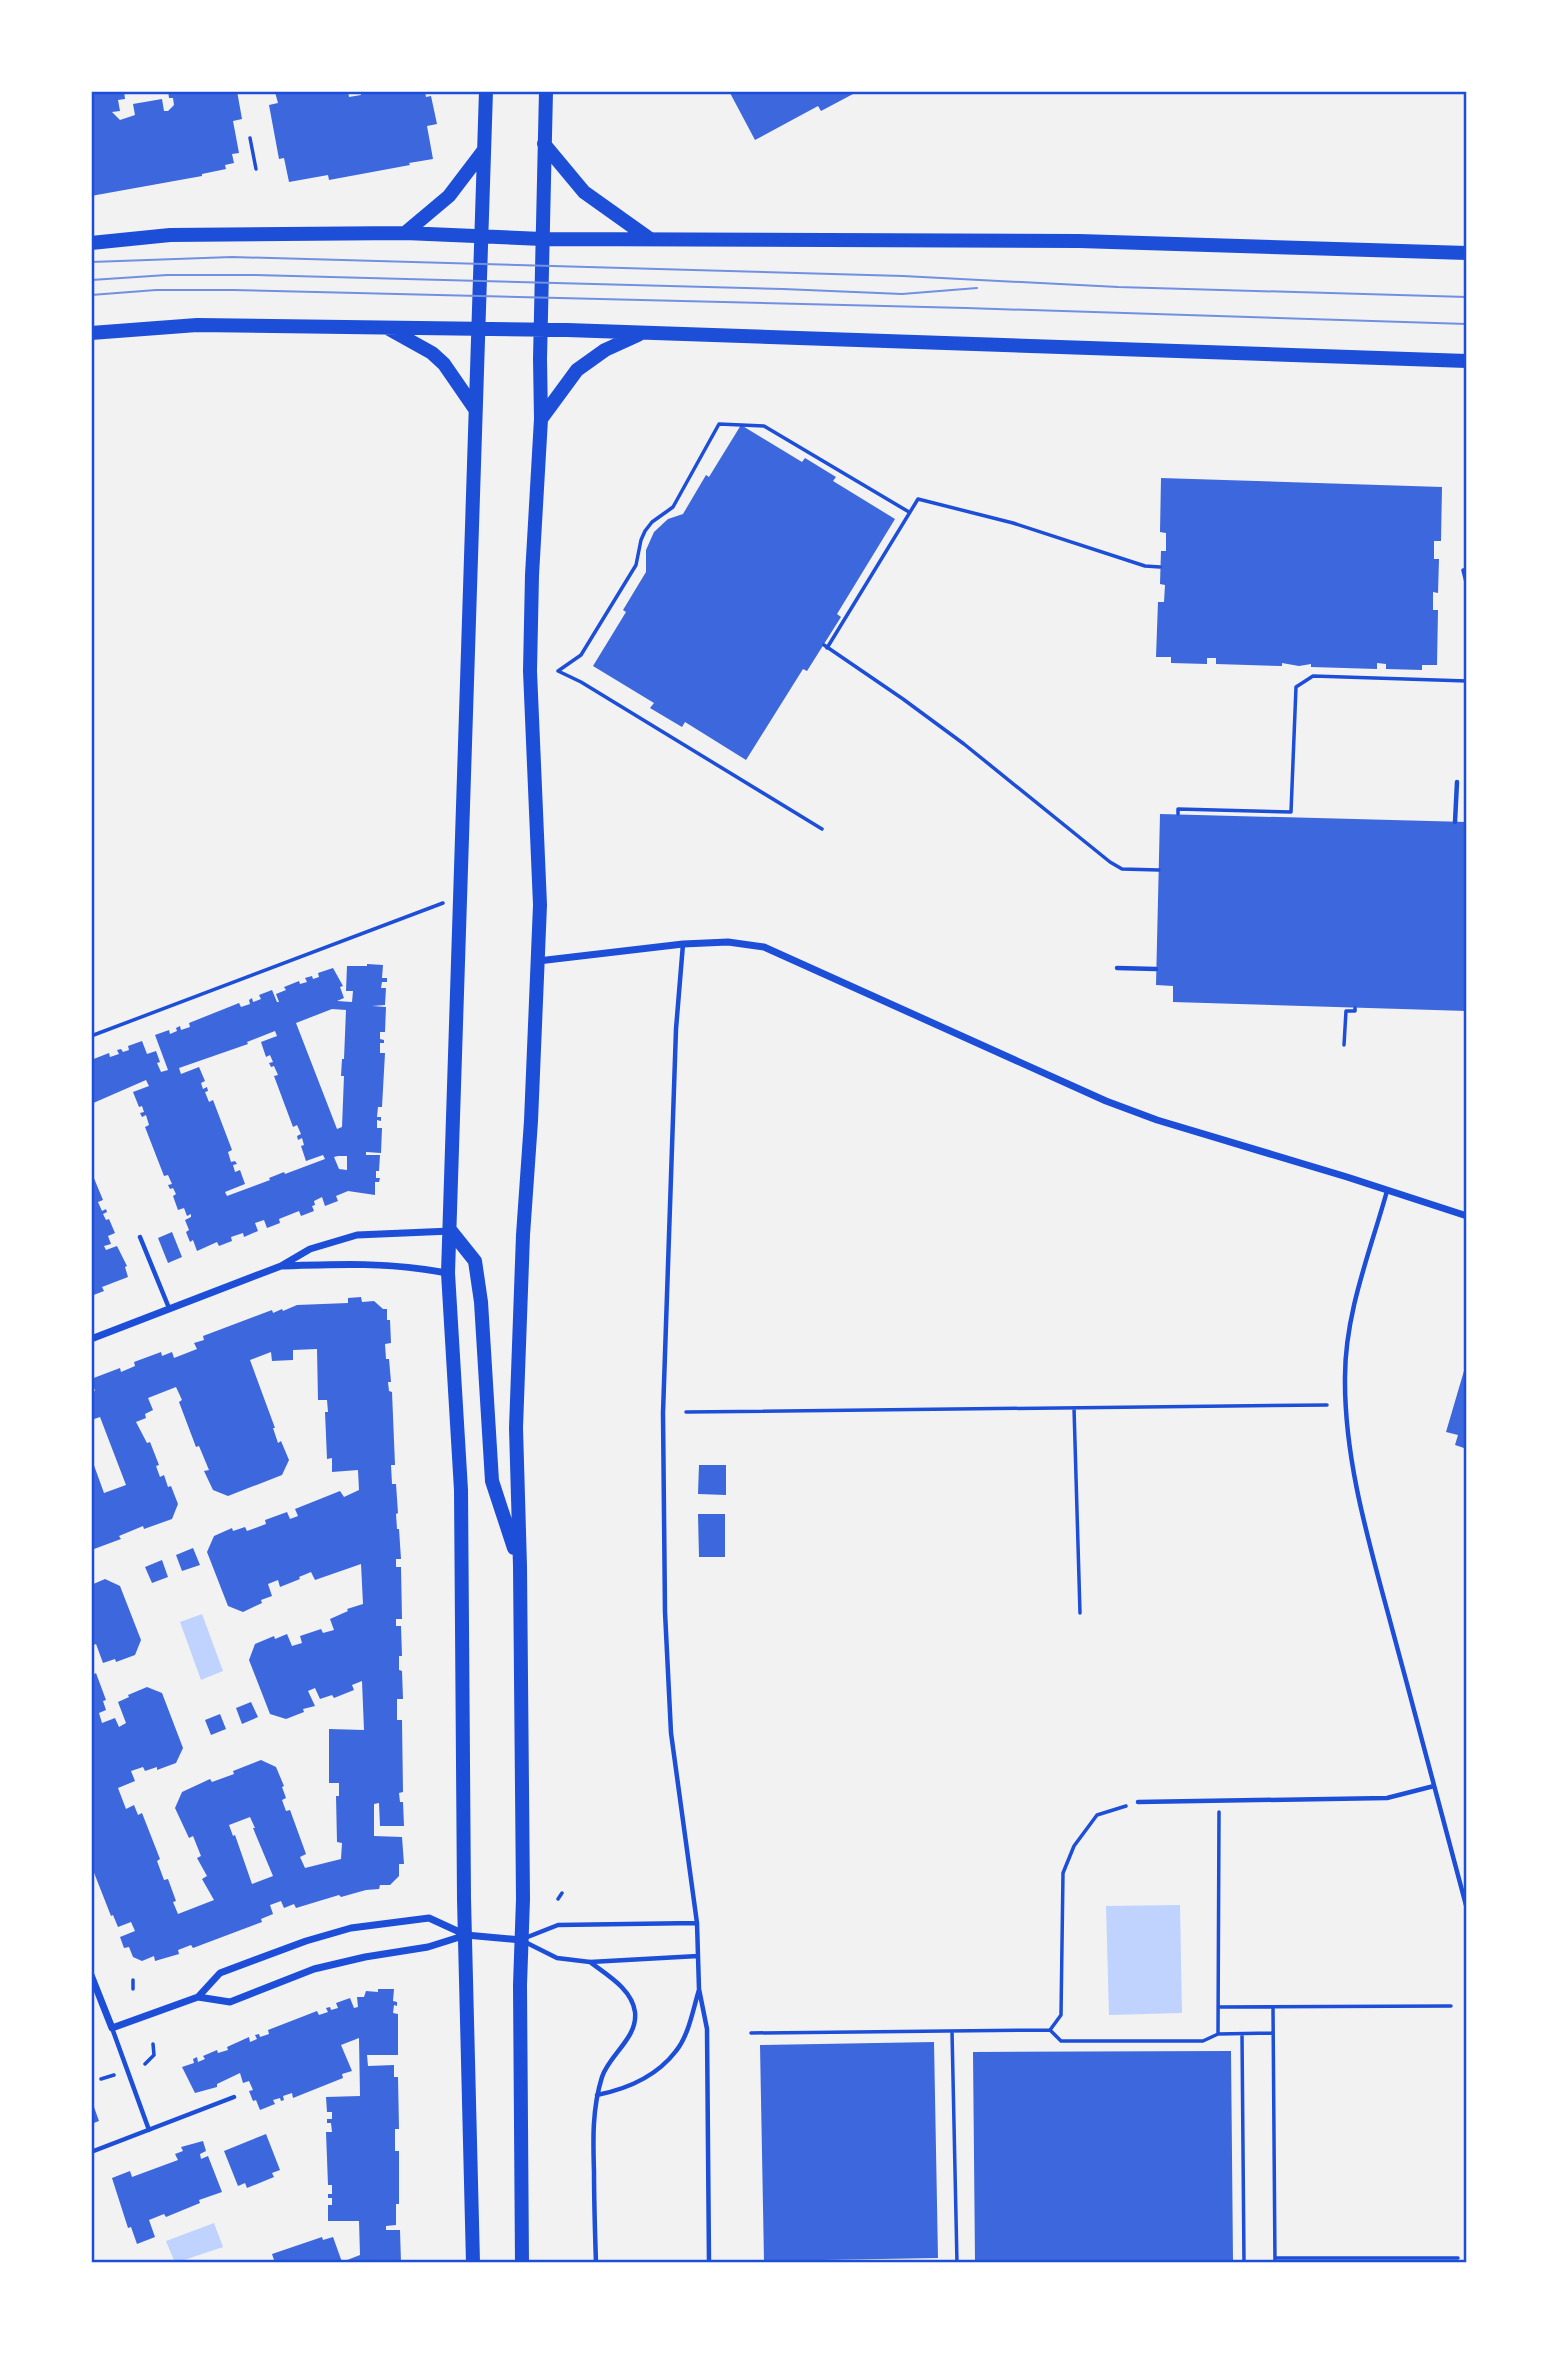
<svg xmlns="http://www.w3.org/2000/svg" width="1558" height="2354" font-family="Helvetica,sans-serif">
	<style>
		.water { fill: #bfd3fe }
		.building { fill: #3d67dc; fill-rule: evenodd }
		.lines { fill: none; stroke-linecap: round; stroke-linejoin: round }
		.path { stroke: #1d4ed8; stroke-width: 3.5 }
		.service { stroke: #1d4ed8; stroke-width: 4.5 }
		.minor { stroke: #1d4ed8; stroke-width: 7 }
		.primary { stroke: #1d4ed8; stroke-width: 14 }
		.tram { stroke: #7290e2; stroke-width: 2 }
		.neatline { fill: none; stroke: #1d4ed8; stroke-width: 2.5 }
	</style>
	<rect width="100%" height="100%" fill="#f2f2f2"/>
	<path class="water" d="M202,1614L223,1671L201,1680L180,1622Z
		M1180,1905L1182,2013L1109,2015L1106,1906Z
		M214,2223L223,2247L175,2263L166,2241Z"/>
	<path class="building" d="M91,91H124L125,99L118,100L120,111L112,112L120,120L135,115L133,104L162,99L164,111H168L174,105L173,98H169L168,91H237L242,119L233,121L239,153L232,154L234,163L225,165L226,169L202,174V176L91,196Z
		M280,91H348L349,97L361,95L360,91H425L426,97L431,96L437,124L427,126L433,159L409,163L410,165L329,180L328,175L289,182L284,158L279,159L269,105L278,103L275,92Z
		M729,91H851L853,94L821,111L818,106L755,140Z
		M741,425L802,462L805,458L836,477L833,481L895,519L837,614L841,617L807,671L803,669L746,760L685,722L682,727L650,708L654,703L593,666L626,612L623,610L646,572V550L654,532L668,519L683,514L706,475L709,477Z
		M1161,478L1442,487L1441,541H1434V559H1439L1438,593L1433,592V610H1438L1437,665H1422V670L1386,669V664L1377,663V669L1311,667V664L1299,666L1282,663V666L1216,664V658H1207V664L1171,663V657H1156L1158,602H1164L1165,585L1160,584L1161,551H1166V533L1160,532Z
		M1160,814L1467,822V1011L1173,1002V986L1156,985Z
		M367,964L383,965L382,978H387V982H382L381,988H386L385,1005L372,1006L386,1007L385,1032H380V1039L384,1040V1043H380V1053H385L382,1107H378L377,1117H381V1121L377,1120V1128H382L381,1153L366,1152V1155H380L379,1171H376V1178H380L379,1182H375V1195L348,1191L336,1196L338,1201L325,1206L322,1197L314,1201L315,1205L312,1206L314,1211L301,1216L299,1211L279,1219L280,1223L267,1228L264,1220L255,1223L258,1231L244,1237L243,1233L231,1237L232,1241L219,1246L217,1242L197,1251L193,1240L190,1242L186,1232L189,1230L185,1220L191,1217V1214L187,1216L184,1208L178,1210L173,1196L176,1194L173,1188L170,1189L168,1185L172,1184L168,1175L164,1176L145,1127L149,1125L146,1115L142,1117L140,1113L144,1112L142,1106L139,1107L133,1092L149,1086L146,1080L91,1104V1060L109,1053L110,1057L119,1054L117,1050L121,1049L123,1052L129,1050L128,1046L142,1041L147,1054L156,1051L160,1062L157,1063L161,1072L168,1070L155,1035L169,1030L170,1034L177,1031L176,1028L180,1026L181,1030L190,1027L189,1023L239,1003L241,1007L250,1004L249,1000L252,998L253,1002L261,999L259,995L272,990L277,1002H279L276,994L286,990L284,987L299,981L300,984L307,982L305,978L312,976L313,979L319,977L318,973L333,968L343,986L340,987L344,998L337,1001L352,1002L353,991H346L347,966H367ZM332,1009L346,1010L344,1059H342L341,1076H344L342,1127L337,1129L296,1023ZM275,1031L277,1036L261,1042L266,1057L270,1055L273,1062L269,1063L271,1067L274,1066L278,1075L274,1076L293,1127L297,1125L301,1134L297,1136L298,1140L302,1138L304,1145L301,1146L306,1161L323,1155L325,1159L285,1174L284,1172L269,1178L270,1180L227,1196L225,1192L245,1184L240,1170L235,1172L233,1165L237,1164L235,1161L231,1162L228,1152L232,1150L213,1100L209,1102L205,1092L208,1091L207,1087L203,1089L201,1083L205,1081L199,1067L181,1074L179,1068L248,1044L247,1042ZM338,1156H347V1170L339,1169L334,1157Z
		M91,1171L103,1200L98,1202L102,1211L106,1209L107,1212L103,1214L106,1220L109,1219L115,1233L108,1236L111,1244L104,1246L106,1250L117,1246L127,1266L125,1267L128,1277L102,1287L104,1291L91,1296Z
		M172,1232L182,1257L168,1263L158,1238Z
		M361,1297L362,1302L374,1301L383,1309H387V1320H390L391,1343L385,1344L386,1359H389L391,1382H388L389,1391L392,1392L395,1465H391L392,1484H396L398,1513L396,1514L397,1529H399L401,1559H396V1567H401L402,1619H396V1626H401L402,1656H399V1670L402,1671L403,1699H397V1720H402L403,1792L399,1793L400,1802H403L404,1826H380L379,1803L374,1804V1836L402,1837L404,1864H399V1876L390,1885H380L379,1889L366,1890L341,1897L339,1895L296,1908L294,1904L284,1908L281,1901L270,1905L273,1914L261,1919L262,1922L193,1948L191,1945L178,1950L179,1954L155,1961L154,1956L142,1961L133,1957L129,1947L124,1948L120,1937L135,1931L131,1922L118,1927L113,1915L111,1916L91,1865V1676L96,1673L106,1700L103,1701L106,1710L99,1713L102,1723L115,1718L119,1727L126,1723L118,1702L129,1697L128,1695L147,1687L162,1693L183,1748L176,1763L157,1770V1767L145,1771L143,1767L131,1771L135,1781L118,1788L126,1809L134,1805L138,1815L142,1813L160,1859L157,1861L164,1880L168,1879L176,1901L173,1902L178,1914L214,1900L202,1879L207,1876L197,1858L201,1856L193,1836L189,1838L175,1808L182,1792L210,1779L212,1782L234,1774L233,1771L261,1760L276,1767L284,1786L282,1787L286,1798L282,1800L286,1811L290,1810L306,1854L300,1857L305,1868L341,1859L342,1843L337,1842L336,1796H339V1783H329V1729L364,1730L362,1681L352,1685L354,1690L334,1698L332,1695L320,1699L315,1688L308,1691L315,1706L303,1709L304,1712L286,1719L270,1714L249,1660L255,1644L274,1636L275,1639L287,1634L292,1646L302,1643L300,1636L321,1629L323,1633L334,1630L330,1619L348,1611L347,1609L363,1604L361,1564L315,1580L311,1572L299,1577L300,1579L280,1587L278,1580L268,1584L272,1596L261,1600L262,1603L243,1612L228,1606L207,1552L214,1536L232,1528L233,1531L245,1527L247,1531L266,1524L265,1520L287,1512L290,1519L298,1516L295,1509L340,1491L344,1497L359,1490L358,1470L332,1472V1458L327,1459L325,1412H328L327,1400H318L317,1349L293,1350V1360L272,1361L271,1352L250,1360L275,1428H273L278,1443L281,1441L289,1460L282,1475L228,1496L213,1490L204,1471L209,1470L199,1446L196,1447L179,1402L182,1400L176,1387L148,1398L153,1410L145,1414L146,1418L136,1422L147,1443L150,1442L159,1465L156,1466L160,1477L164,1475L168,1487L171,1486L178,1504L172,1519L144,1529L143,1526L119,1536L121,1539L94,1549L91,1547V1457L104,1493L126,1485L100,1417L91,1420V1392L95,1391L91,1379L120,1368L121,1372L135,1366L134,1362L161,1352L162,1356L172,1352L174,1358L197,1349L194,1343L204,1340L203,1336L272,1310L273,1313L282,1309L283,1311L297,1305L348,1303V1298ZM250,1817L255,1828H253L273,1876L252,1884L235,1835L233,1836L229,1825Z
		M1466,1364H1467V1449L1455,1445L1458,1435L1446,1432Z
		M699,1465H726V1495L698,1494Z
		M698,1514H725V1557H699Z
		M193,1548L200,1565L182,1571L176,1555Z
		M162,1560L168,1577L152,1583L145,1567Z
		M105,1579L120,1586L141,1640L135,1655L116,1662L115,1659L103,1663L96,1644L91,1646V1585Z
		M251,1702L258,1717L242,1724L236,1708Z
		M220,1714L226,1729L211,1735L205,1720Z
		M378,1989H394L393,2001L397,2002V2006L394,2005L393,2013L398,2014V2055H367L368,2066L394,2065V2077H398L399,2129H395V2151H399V2204H396V2225L386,2226V2230H400L401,2263H265L274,2260L272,2254L322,2237L323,2240L333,2237L342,2262L360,2255L359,2221H328V2205H332V2198H328V2194H332V2185H328L326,2132H332L331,2123H327V2119H332V2112H327L326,2097L360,2096L359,2038L341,2045L352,2071L342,2074L343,2078L293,2098L292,2093L283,2096L284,2100L281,2101L280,2098L273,2100L275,2104L260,2110L256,2100L253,2101L249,2091L253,2090L249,2081L243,2083L240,2073L217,2084V2087L195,2093L182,2067L194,2063L193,2059L197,2057L198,2062L205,2059L203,2056L217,2050L218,2053L228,2050L227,2047L249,2037L250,2042L257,2039L255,2035L259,2034L260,2037L269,2034L268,2030L317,2011L319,2015L328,2012L326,2008L330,2007L331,2010L338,2008L336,2003L350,1998L354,2008L358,2007L357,1997H364L366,1991L378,1992Z
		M934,2042L938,2258L764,2261L760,2045Z
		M1231,2051L1233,2261L975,2262L973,2052Z
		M94,2107L99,2121L91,2124V2108Z
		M266,2134L280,2170L272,2173L274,2177L247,2188L245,2183L238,2186L224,2151Z
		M203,2141L206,2151L200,2154L201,2159L208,2156L222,2192L199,2200L200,2203L166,2217L164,2214L149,2220L155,2237L137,2244L131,2227L128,2228L112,2178L130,2171L132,2177L178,2160L175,2154L183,2151L181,2147Z"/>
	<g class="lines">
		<path class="path" d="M250,138L256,169
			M1467,570H1463L1467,586
			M824,645L903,699L964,744L1110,862L1122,869L1159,870
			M827,648L918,499L1013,523L1145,566L1160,567
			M1178,814V809L1291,812L1296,687L1313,676L1467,681
			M822,829L581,682L558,671L581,655L636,565L641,540L645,531L652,522L673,507L719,424L764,426L909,512
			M91,1036L443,903
			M1344,1045L1346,1011H1355V1008
			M1074,1408L1080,1613
			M686,1412L1327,1405
			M558,1899L562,1893
			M133,1980V1989
			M1218,2007L1451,2006
			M1273,2007L1275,2263
			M1050,2030L1061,2041H1203L1218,2034L1273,2033
			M952,2031L957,2263
			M751,2033L1050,2030L1061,2015L1063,1873L1074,1846L1097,1815L1126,1806
			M1218,2034L1219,1812
			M1242,2034L1244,2263
			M145,2064L154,2055L153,2044
			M101,2079L114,2075
			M1275,2258H1458"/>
		<path class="service" d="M1455,822L1457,782
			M683,944L676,1029L663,1413L665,1612L671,1733L697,1923L699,1989L707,2029L709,2263
			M1117,968L1156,969
			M1387,1191C1370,1252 1345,1313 1345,1377C1344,1463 1371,1549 1393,1632C1418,1724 1442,1816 1467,1909
			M140,1237L169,1308
			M1138,1802L1387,1798L1434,1786
			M525,1938L558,1925L697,1923
			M525,1942L557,1958L590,1962L698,1956
			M590,1962C607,1975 632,1989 635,2012C638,2038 609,2055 602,2077C592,2109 593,2140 594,2172C594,2203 595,2233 596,2263
			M112,2028L149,2130
			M597,2095C627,2089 657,2076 676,2051C689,2035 693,2009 699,1990
			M91,2152L234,2097"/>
		<path class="minor" d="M538,961L683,944L728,942L764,947L1106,1101L1157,1120L1347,1177L1467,1216
			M282,1266C337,1264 392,1262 447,1273
			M91,1339L281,1266L310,1249L357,1235L451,1231
			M91,1975L112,2028L198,1997L220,1973L306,1941L351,1928L429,1918L466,1935L521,1940
			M198,1997L230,2002L314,1969L365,1957L428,1947L466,1935"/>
		<path class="primary" d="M544,144L584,192L650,239
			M405,233L449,196L484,150
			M91,243L170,235L405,233L542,239L1079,241L1467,253
			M389,329L432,353L444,364L475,409
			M91,333L197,325L567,330L1467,361
			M541,419L577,370L605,350L638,335
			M451,1231L475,1261L481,1302L492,1481L514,1548
			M473,2263L464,1899L461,1490L448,1273L486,91
			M522,2263L520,1985L523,1899L520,1566L516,1428L523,1235L531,1121L540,905L530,671L532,575L541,419L540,359L546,91"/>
		<path class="tram" d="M91,262L232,257L903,276L1118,287L1467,297
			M91,280L167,275H255L783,289L902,294L977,288
			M91,295L156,290H233L966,308L1467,324"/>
	</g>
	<rect width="1558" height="2354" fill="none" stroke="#ffffff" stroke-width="186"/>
	<rect x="93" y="93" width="1372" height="2168" class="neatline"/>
</svg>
